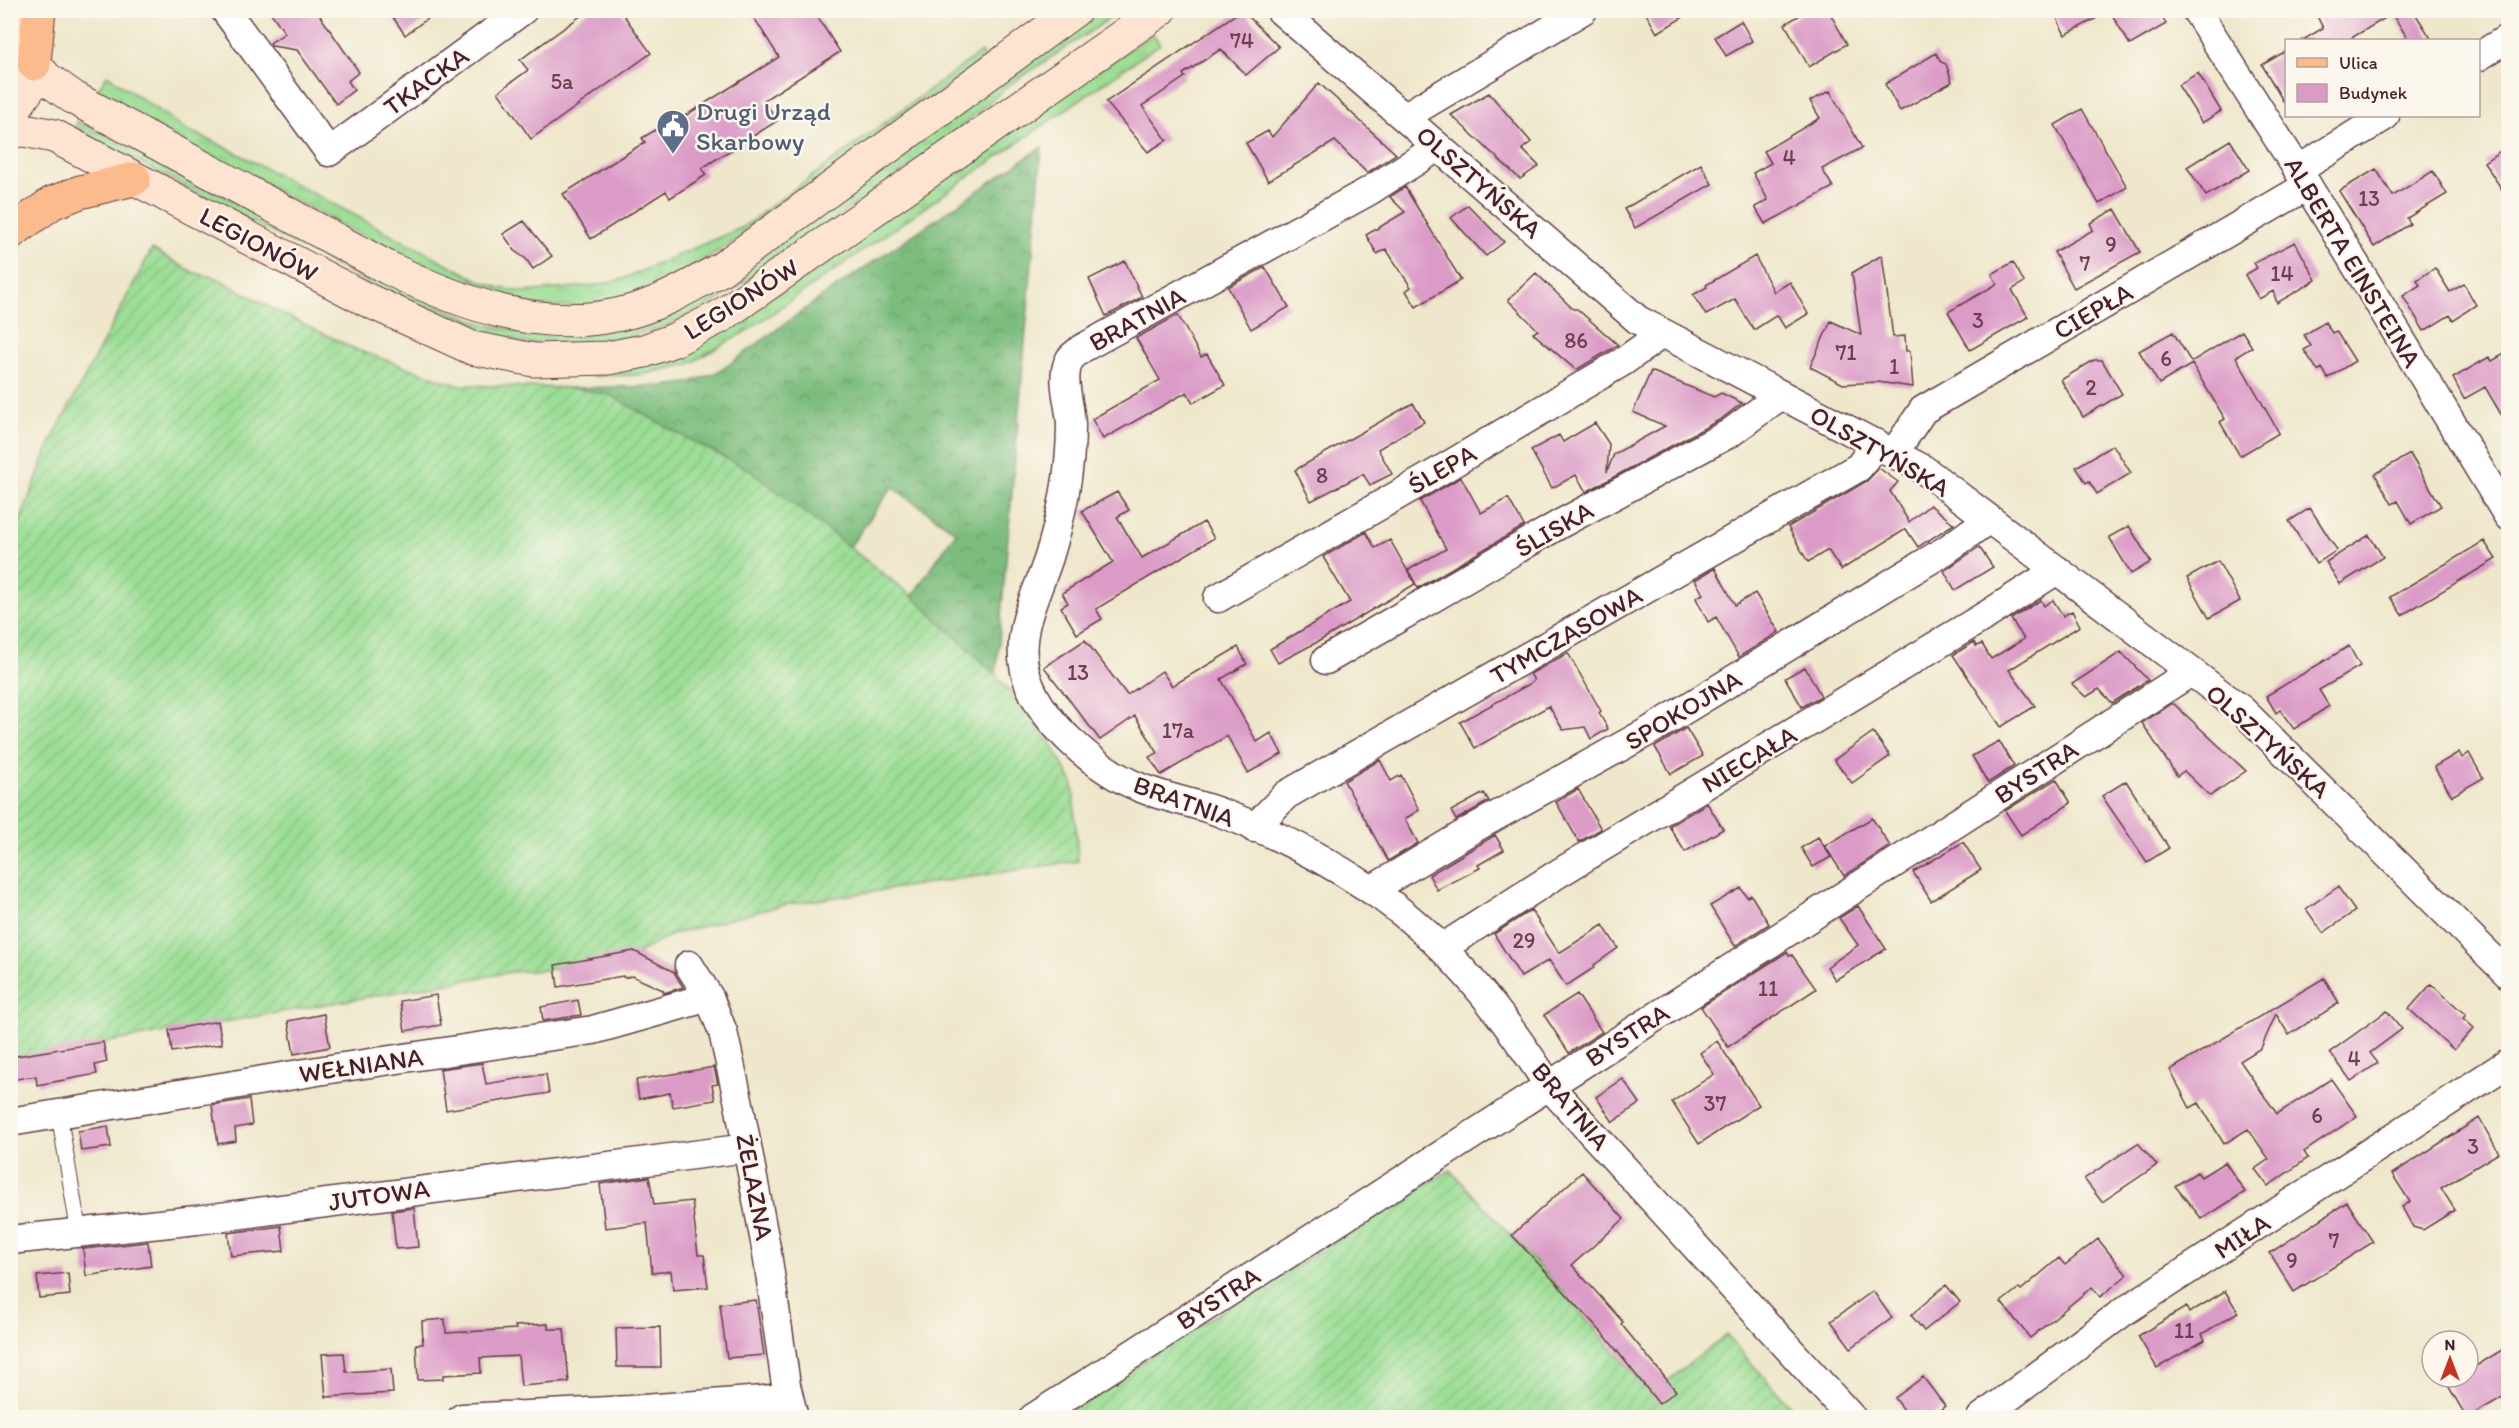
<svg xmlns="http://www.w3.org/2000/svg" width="2519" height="1428" font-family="Itim,sans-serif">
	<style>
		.grass { fill: url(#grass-tufts); stroke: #727e60; stroke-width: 1.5 }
		.forest { fill: url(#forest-crowns); stroke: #636e54; stroke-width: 1.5 }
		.garden { fill: url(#garden-furrows); stroke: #727e60; stroke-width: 1.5 }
		.building { fill: #db9bc7 }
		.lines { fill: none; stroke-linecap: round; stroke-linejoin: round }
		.lane-casing { stroke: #633d43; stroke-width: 17 }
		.street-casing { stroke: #633d43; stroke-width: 31 }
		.secondary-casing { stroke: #633d43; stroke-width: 35 }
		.primary-casing { stroke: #633d43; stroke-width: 35 }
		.lane { stroke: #fff; stroke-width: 15 }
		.street { stroke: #fff; stroke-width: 28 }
		.secondary { stroke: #fde4d1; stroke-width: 33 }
		.primary { stroke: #fbbb8c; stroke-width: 33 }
		.labels { text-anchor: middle; stroke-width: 5; stroke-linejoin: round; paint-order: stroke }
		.number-label { font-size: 22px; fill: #6e3e52 }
		.street-label { font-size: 26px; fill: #4a1f2b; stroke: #fbf7ec }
		.service-label { font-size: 26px; fill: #4e5e75; stroke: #fbf7ec; text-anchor: start }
	</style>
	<defs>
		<pattern id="grass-tufts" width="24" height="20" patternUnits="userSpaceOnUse" patternTransform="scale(1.5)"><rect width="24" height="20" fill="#9bde95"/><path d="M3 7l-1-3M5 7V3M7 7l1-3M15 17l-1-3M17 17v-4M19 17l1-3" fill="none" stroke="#87be81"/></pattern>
		<pattern id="forest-crowns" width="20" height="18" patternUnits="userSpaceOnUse" patternTransform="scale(1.5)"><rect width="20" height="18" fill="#7cbd7e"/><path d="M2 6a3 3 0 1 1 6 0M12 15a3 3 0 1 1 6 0" fill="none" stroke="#689967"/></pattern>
		<pattern id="garden-furrows" width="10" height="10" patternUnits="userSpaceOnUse" patternTransform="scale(1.5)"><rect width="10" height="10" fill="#9bde95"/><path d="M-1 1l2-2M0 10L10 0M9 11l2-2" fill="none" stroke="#87be81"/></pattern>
	</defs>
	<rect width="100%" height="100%" fill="#fbf7ec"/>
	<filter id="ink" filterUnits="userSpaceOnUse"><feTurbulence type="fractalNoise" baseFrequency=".0167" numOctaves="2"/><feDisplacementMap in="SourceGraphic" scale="12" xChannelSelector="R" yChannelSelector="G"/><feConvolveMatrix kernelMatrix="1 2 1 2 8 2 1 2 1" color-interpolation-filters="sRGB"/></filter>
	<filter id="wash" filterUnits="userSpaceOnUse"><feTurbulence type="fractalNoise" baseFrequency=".008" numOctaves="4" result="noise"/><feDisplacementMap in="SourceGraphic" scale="24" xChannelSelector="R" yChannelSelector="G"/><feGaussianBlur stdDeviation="1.35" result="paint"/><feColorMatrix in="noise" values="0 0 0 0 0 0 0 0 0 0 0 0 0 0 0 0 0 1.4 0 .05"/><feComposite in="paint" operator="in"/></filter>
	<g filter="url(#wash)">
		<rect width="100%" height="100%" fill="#eee7cb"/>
		<path class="grass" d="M1093,11H1121L1009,85L939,146L717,301L669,325L600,345L524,343L476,333L386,293L75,128L77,121L449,310L480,323L527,333L600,331L1005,78Z
			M1153,34L1160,44L748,330L689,364L641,375L591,376L671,356Z
			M981,52L985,58L765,222L665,284L595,306L542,307L443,278L191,146L111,102L98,89L107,75L185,129L227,148L476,279L499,288L525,292L598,285L623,279L743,227Z"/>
		<path class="forest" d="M1042,147L996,675L912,596L956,532L892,487L849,548L751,471L686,438L572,388L662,386L688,383L720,371L823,296Z"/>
		<path class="garden" d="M152,249L194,273L217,278L271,308L357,350L457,385L572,388L610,395L686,438L751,471L912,596L996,675L1052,745L1073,783L1078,861L783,905L673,934L638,953L546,970L511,972L11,1059L10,548L49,445Z
			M1450,1170L1564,1293L1651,1394L1726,1335L1800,1417L1058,1418L1174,1341Z"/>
		<g id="blocks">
			<path class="building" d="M269,10H316L359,72L348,81L354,90L336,104L297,50L272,46L270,43L285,33Z
				M388,10H439L405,35Z
				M589,10H620L651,53L531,139L498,92L528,70L520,60Z
				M749,10H813L840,52L764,100L777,121L702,168L706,175L670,198L666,191L591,239L563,194L645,142L642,138L662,126L664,129L779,57Z
				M1242,10L1279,47L1246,75L1221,49L1183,74L1185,77L1142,106L1167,140L1148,152L1106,102Z
				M1644,10H1695L1657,33Z
				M1808,10H1828L1847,44L1809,67L1785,24Z
				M2053,10H2158L2166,24L2130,45L2110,11L2065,35Z
				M2314,10H2413L2432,40H2409L2392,14L2348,40H2303L2323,28Z
				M1741,21L1752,41L1726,56L1715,37Z
				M2286,51V106L2262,65Z
				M1936,53L1941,62L1946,64L1952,82L1900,111L1885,84Z
				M2198,73L2221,111L2202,123L2178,85Z
				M1319,83L1396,154L1367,173L1335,141L1268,181L1246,143L1268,131L1272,137Z
				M1830,91L1862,148L1822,169L1833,187L1765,224L1755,207L1768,200L1753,173L1771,163L1764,151L1820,118L1810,101Z
				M1489,93L1531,142L1522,149L1539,166L1520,179L1451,115Z
				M2082,109L2127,187L2099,204L2055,125Z
				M2230,140L2249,170L2206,196L2187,167Z
				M2508,146V199L2484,162Z
				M1701,164L1712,184L1635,228L1624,209Z
				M2376,169L2393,196L2433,171L2447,194L2407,218L2410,224L2374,247L2339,191Z
				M1405,187L1461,280L1416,307L1406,291L1411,287L1386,249L1377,254L1366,235L1405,212L1390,197Z
				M1468,205L1504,242L1486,256L1451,218Z
				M2115,209L2140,252L2074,288L2054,252L2093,230L2090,223Z
				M524,221L552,256L533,269L526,259L516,252L503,234Z
				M2295,242L2316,280L2277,303L2273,291L2259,299L2245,275L2257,268L2254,263Z
				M1882,255L1893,337L1905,336L1906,351H1910L1913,387L1878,382L1843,384L1810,367L1831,321L1861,335L1852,273Z
				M1755,256L1774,292L1790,282L1808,314L1785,328L1777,315L1754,330L1735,299L1706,315L1693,295L1707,287L1706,285Z
				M1125,261L1142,297L1106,316L1089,279Z
				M2013,262L2024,282L2012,290L2028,317L1970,350L1948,312L1997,284L1992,274Z
				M1265,267L1289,307L1251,329L1228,287Z
				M2435,268L2450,292L2464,284L2476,305L2453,320L2450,315L2424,331L2403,296L2420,285L2417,280Z
				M1536,273L1573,309H1577L1618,345L1576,370L1533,333L1538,330L1508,300Z
				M1178,315L1201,357L1207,354L1225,385L1193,403L1187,392L1103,439L1092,419L1160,380L1136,338Z
				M2325,322L2332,333L2336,331L2355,361L2328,378L2322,368L2318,371L2304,350L2311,346L2304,335Z
				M2242,331L2252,347L2236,357L2279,433L2240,456L2220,422L2225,419L2192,364L2159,384L2139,351L2173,332L2191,362Z
				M2508,352V426L2485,387L2464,399L2453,378L2489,357L2492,361Z
				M2094,360H2102L2122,394L2083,417L2061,380Z
				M1651,371L1714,397L1721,393L1742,403L1721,419L1586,492L1576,475L1552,488L1531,450L1559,435L1563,442L1595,423L1609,444L1607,472L1614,454L1665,426L1633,412Z
				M1413,403L1424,422L1378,449L1392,474L1370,485L1363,474L1311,501L1295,470Z
				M2113,445L2131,473L2097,494L2089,481L2086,483L2076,467Z
				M2410,454L2441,506L2411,524L2398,501L2392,504L2375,474Z
				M1879,468L1898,482L1890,491L1909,522L1930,505L1954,524L1918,547L1906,529L1841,570L1828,550L1808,562L1788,527L1867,481Z
				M1461,477L1481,513L1508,498L1524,526L1418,588L1408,570L1446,549L1420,501Z
				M1117,492L1129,510L1117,517L1142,558L1204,522L1214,538L1096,609L1102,619L1077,634L1061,607L1068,603L1062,593L1113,562L1082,511Z
				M2310,508L2337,550L2316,564L2289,521Z
				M2129,526L2151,562L2131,574L2109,537Z
				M1366,532L1375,548L1390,540L1415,584L1323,639L1278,663L1270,649L1350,602L1323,557Z
				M2369,535L2383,557L2340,584L2326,562Z
				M2484,541L2496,559L2402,615L2390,597Z
				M1979,547L1993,567L1955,590L1944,571Z
				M2218,561L2240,601L2209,618L2187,578Z
				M1715,568L1735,605L1755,593L1779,632L1739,657L1716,617L1708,622L1696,598L1703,594L1695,580Z
				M2041,600L2044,606L2053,600L2063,616L2072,611L2080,626L2009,670L2035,706L2001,727L1953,655L1974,642L1976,646L1982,644L1991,659L2024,639L2011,619Z
				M1085,640L1127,695L1162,671L1172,686L1238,647L1247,664L1221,679L1257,742L1271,733L1282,754L1248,773L1227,736L1161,775L1149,757L1158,753L1135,716L1100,740L1044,667Z
				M2349,646L2360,666L2319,690L2329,706L2294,729L2280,710L2276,713L2266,696Z
				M2121,652L2148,680L2112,703L2099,689L2086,697L2072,684Z
				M1568,653L1601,711L1599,713L1608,729L1591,739L1585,727L1563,730L1549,706L1475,748L1460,722L1528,685L1534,680L1530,674Z
				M1805,667L1821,696L1802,707L1785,678Z
				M2171,704H2174L2246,771L2210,796L2184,771L2177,776L2142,723Z
				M1686,728L1703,756L1671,774L1655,747Z
				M1873,732L1890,756L1852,783L1834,760Z
				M1999,741L2014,766L1988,783L1972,756Z
				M2459,752L2462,758L2469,753L2483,778L2452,796L2434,767Z
				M1380,760L1391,781L1401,775L1419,810L1405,819L1418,843L1388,861L1344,781Z
				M2056,779L2071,803L2021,835L2005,811Z
				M2126,781L2169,848L2147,862L2102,796Z
				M1578,789L1601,829L1579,842L1556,802Z
				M1484,793L1489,801L1456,820L1451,811Z
				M1707,803L1723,829L1685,852L1669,826Z
				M1872,818L1890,846L1844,876L1825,846Z
				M1495,835L1504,850L1478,865L1480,868L1437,890L1429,875Z
				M1818,837L1831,857L1813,867L1801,848Z
				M1963,842L1981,870L1931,901L1913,872Z
				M2338,887L2355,911L2323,933L2306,909Z
				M1741,888L1747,897L1751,895L1769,924L1735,946L1710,906Z
				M1858,906L1886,949L1835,980L1827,967L1858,945L1839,918Z
				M1531,910L1559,953L1603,925L1618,948L1594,965L1595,967L1566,986L1549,960L1521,977L1494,934Z
				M634,951L674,972L683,987L664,993L663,990L632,976L624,978L623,976L558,987L555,965Z
				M1787,952L1789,956L1792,955L1816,989L1728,1047L1701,1007Z
				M2324,978L2339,1003L2289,1035L2276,1014L2261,1048L2240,1061L2277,1114L2331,1079L2357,1116L2304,1152L2308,1158L2268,1186L2255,1169L2269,1159L2248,1129L2224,1144L2199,1103L2190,1108L2170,1070Z
				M2431,984L2466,1015L2463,1018L2474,1028L2454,1050L2409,1009Z
				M1577,994L1602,1032L1569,1053L1544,1015Z
				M436,995L441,1025L405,1031L400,1001Z
				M578,1000L581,1015L543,1021L541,1007Z
				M2387,1011L2402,1029L2370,1053L2378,1063L2351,1081L2330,1052Z
				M324,1014L330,1047L294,1054L288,1021Z
				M218,1021L222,1044L172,1052L169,1030Z
				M1717,1041L1759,1105L1699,1144L1672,1102L1714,1074L1700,1053Z
				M103,1042L107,1062L95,1065L97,1074L37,1085L36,1076L10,1080V1057Z
				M482,1063L486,1084L546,1074L549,1093L446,1110L440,1069Z
				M714,1067L718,1084L712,1085L715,1100L673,1107L670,1093L639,1099L636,1080Z
				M1623,1079L1640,1103L1613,1122L1596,1097Z
				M249,1099L252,1125L235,1128L236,1141L218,1144L212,1105Z
				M2479,1118L2499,1153L2441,1188L2455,1210L2423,1230L2413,1227L2402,1207L2410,1202L2392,1174Z
				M108,1126L111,1147L81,1151L78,1131Z
				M2138,1143L2157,1165L2102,1202L2084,1179Z
				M2225,1162L2245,1192L2202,1219L2175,1186L2197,1172L2201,1177Z
				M1582,1172L1624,1219L1572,1265L1623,1322L1621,1324L1676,1391L1659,1404L1606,1337L1512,1235Z
				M649,1177L654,1205L692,1201L698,1255H704L708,1287L673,1290L671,1271L652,1273L647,1223L605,1228L600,1184Z
				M2347,1202L2373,1242L2294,1292L2270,1253Z
				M414,1208L418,1247L396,1249L392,1211Z
				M281,1226L284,1251L231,1256L228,1233Z
				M2098,1239L2127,1275L2100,1297L2092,1287L2030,1338L2001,1302L2019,1288L2021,1290L2059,1258L2065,1265Z
				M148,1242L151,1266L86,1276L83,1249Z
				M68,1273L70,1295L39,1298L37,1276Z
				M1946,1285L1960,1302L1924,1331L1911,1315Z
				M1873,1291L1892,1318L1851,1348L1831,1321Z
				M2225,1291L2238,1312L2202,1334L2205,1340L2157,1368L2138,1336L2186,1307L2189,1313Z
				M756,1300L764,1355L727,1358L720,1304Z
				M445,1319L446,1333L516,1329L515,1326L548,1324V1329H564L569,1382L521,1386L518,1356L480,1358L481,1373L443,1375V1379L418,1380L416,1344H423L422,1321Z
				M660,1327L661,1367H617L616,1328Z
				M2508,1346V1394L2467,1418L2443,1377H2468V1371Z
				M344,1353L346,1372L391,1369L393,1393L326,1397L322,1354Z
				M1923,1377L1945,1406L1930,1418H1910L1895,1398Z"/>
		</g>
	</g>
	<g filter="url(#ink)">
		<use href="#blocks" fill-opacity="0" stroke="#633d43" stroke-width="1.5"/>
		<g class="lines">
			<g class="lane-casing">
				<path id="lane" d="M59,1114L79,1233"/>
			</g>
			<g class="street-casing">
				<path id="street" d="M225,10L329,152L523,10
					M1280,10L1638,320L1923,469L2242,710L2508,974
					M2196,10L2298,170L2508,516
					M2478,57L2508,38
					M1404,117L1583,10
					M1438,147L1369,191L1081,349C1078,352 1072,356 1070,359C1059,377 1071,406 1071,426C1071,449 1068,475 1064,497C1060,517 1055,538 1049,557C1037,595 1015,630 1025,671C1036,719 1096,770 1141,788C1168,799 1197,803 1224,814C1273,832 1327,861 1370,889C1445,939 1501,1011 1549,1086L1852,1418
					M2298,170L2385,116
					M1894,453L1923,410L2307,186
					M1218,598L1426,479L1624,361L1663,333
					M1326,660L1560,524L1730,433L1781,395
					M1254,828L1286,795L1859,467L1876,443
					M1371,890L1476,827L1651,730L1946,550L1989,519
					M1442,948L1559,873L1990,613L2057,570
					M689,965L709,997L723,1032L739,1104L767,1253L786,1385L794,1418
					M10,1122L330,1069L593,1030L709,997
					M10,1240L197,1220L747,1148
					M462,1418L630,1410L764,1400L788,1396
					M1033,1418L2191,672
					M1981,1418L2123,1312L2508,1063"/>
			</g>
			<g class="secondary-casing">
				<path id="secondary" d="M10,25L22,49L46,78L74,98L388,268C461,303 539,333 621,314C657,306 689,287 721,269L1075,10
					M10,115L31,85L34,64
					M10,131L24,130L54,136L365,299L472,348L534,360L608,358L644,351L674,340L721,316L1160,10"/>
			</g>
			<g class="primary-casing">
				<path id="primary" d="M34,64L39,10
					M10,233L52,203L80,192L134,179"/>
			</g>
			<use href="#lane" class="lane"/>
			<use href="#street" class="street"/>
			<use href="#secondary" class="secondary"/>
			<use href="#primary" class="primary"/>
		</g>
	</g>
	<defs>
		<g id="civic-pin" transform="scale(1.725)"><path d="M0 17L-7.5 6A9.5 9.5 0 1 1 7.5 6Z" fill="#5c6f8a" stroke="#fbf7ec"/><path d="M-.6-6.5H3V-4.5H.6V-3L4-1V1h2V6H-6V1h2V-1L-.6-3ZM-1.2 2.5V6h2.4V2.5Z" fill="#fff"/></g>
	</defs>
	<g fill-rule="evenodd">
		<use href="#civic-pin" x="673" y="126"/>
	</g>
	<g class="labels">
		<g class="number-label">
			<text x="1242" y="48">74</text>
			<text x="562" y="89">5a</text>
			<text x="1789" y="165">4</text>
			<text x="2369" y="206">13</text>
			<text x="2111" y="252">9</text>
			<text x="2085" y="271">7</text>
			<text x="2282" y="281">14</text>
			<text x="1978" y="328">3</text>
			<text x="1576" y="348">86</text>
			<text x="1846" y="360">71</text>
			<text x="2166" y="366">6</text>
			<text x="1894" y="374">1</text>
			<text x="2091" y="395">2</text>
			<text x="1322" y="483">8</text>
			<text x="1078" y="680">13</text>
			<text x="1178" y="738">17a</text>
			<text x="1524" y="948">29</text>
			<text x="1768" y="996">11</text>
			<text x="2354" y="1066">4</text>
			<text x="1715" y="1111">37</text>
			<text x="2317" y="1123">6</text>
			<text x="2473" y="1154">3</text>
			<text x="2334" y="1248">7</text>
			<text x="2292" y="1268">9</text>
			<text x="2184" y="1338">11</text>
		</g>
		<g class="street-label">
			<text transform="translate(426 81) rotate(-36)" y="9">TKACKA</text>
			<text transform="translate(1479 182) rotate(41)" y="9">OLSZTYŃSKA</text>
			<text transform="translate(259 244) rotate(28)" y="9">LEGIONÓW</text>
			<text transform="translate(2353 262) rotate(59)" y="9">ALBERTA EINSTEINA</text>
			<text transform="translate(741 299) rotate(-32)" y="9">LEGIONÓW</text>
			<text transform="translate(2093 311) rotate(-30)" y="9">CIEPŁA</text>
			<text transform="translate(1137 319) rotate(-29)" y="9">BRATNIA</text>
			<text transform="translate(1880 451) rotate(30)" y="9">OLSZTYŃSKA</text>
			<text transform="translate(1442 469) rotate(-30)" y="9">ŚLEPA</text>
			<text transform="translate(1554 529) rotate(-30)" y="9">ŚLISKA</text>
			<text transform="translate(1566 635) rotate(-30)" y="9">TYMCZASOWA</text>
			<text transform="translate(1683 710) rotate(-31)" y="9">SPOKOJNA</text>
			<text transform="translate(2268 741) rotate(42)" y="9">OLSZTYŃSKA</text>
			<text transform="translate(1749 759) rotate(-31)" y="9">NIECAŁA</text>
			<text transform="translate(2036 772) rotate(-33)" y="9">BYSTRA</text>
			<text transform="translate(1184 801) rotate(20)" y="9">BRATNIA</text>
			<text transform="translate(1627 1035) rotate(-33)" y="9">BYSTRA</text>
			<text transform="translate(361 1065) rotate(-8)" y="9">WEŁNIANA</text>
			<text transform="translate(1571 1106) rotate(50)" y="9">BRATNIA</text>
			<text transform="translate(755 1187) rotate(79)" y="9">ŻELAZNA</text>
			<text transform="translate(379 1195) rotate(-8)" y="9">JUTOWA</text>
			<text transform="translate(2242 1236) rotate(-33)" y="9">MIŁA</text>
			<text transform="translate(1218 1298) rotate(-33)" y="9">BYSTRA</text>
		</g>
		<g class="service-label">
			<text x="696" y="120">Drugi Urząd<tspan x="696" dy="30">Skarbowy</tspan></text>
		</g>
	</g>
	<rect width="2519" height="1428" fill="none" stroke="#fbf7ec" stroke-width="36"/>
	<rect x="2285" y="39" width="195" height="78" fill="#fbf7ec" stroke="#b4a19f" stroke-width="1.5"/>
	<rect x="2297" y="58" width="30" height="9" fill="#fbbb8c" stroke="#b4a19f" stroke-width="1.5"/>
	<text x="2339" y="69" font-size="18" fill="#4a1f2b">Ulica</text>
	<rect x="2297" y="84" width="30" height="18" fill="#db9bc7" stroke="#b4a19f" stroke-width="1.5"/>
	<text x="2339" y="99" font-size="18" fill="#4a1f2b">Budynek</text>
	<g transform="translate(2450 1359)"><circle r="28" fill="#fbf7ec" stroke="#b4a19f" stroke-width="1.5"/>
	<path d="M0-4.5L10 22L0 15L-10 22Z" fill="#c8321e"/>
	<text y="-9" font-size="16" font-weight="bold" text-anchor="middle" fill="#4a1f2b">N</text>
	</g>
</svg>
